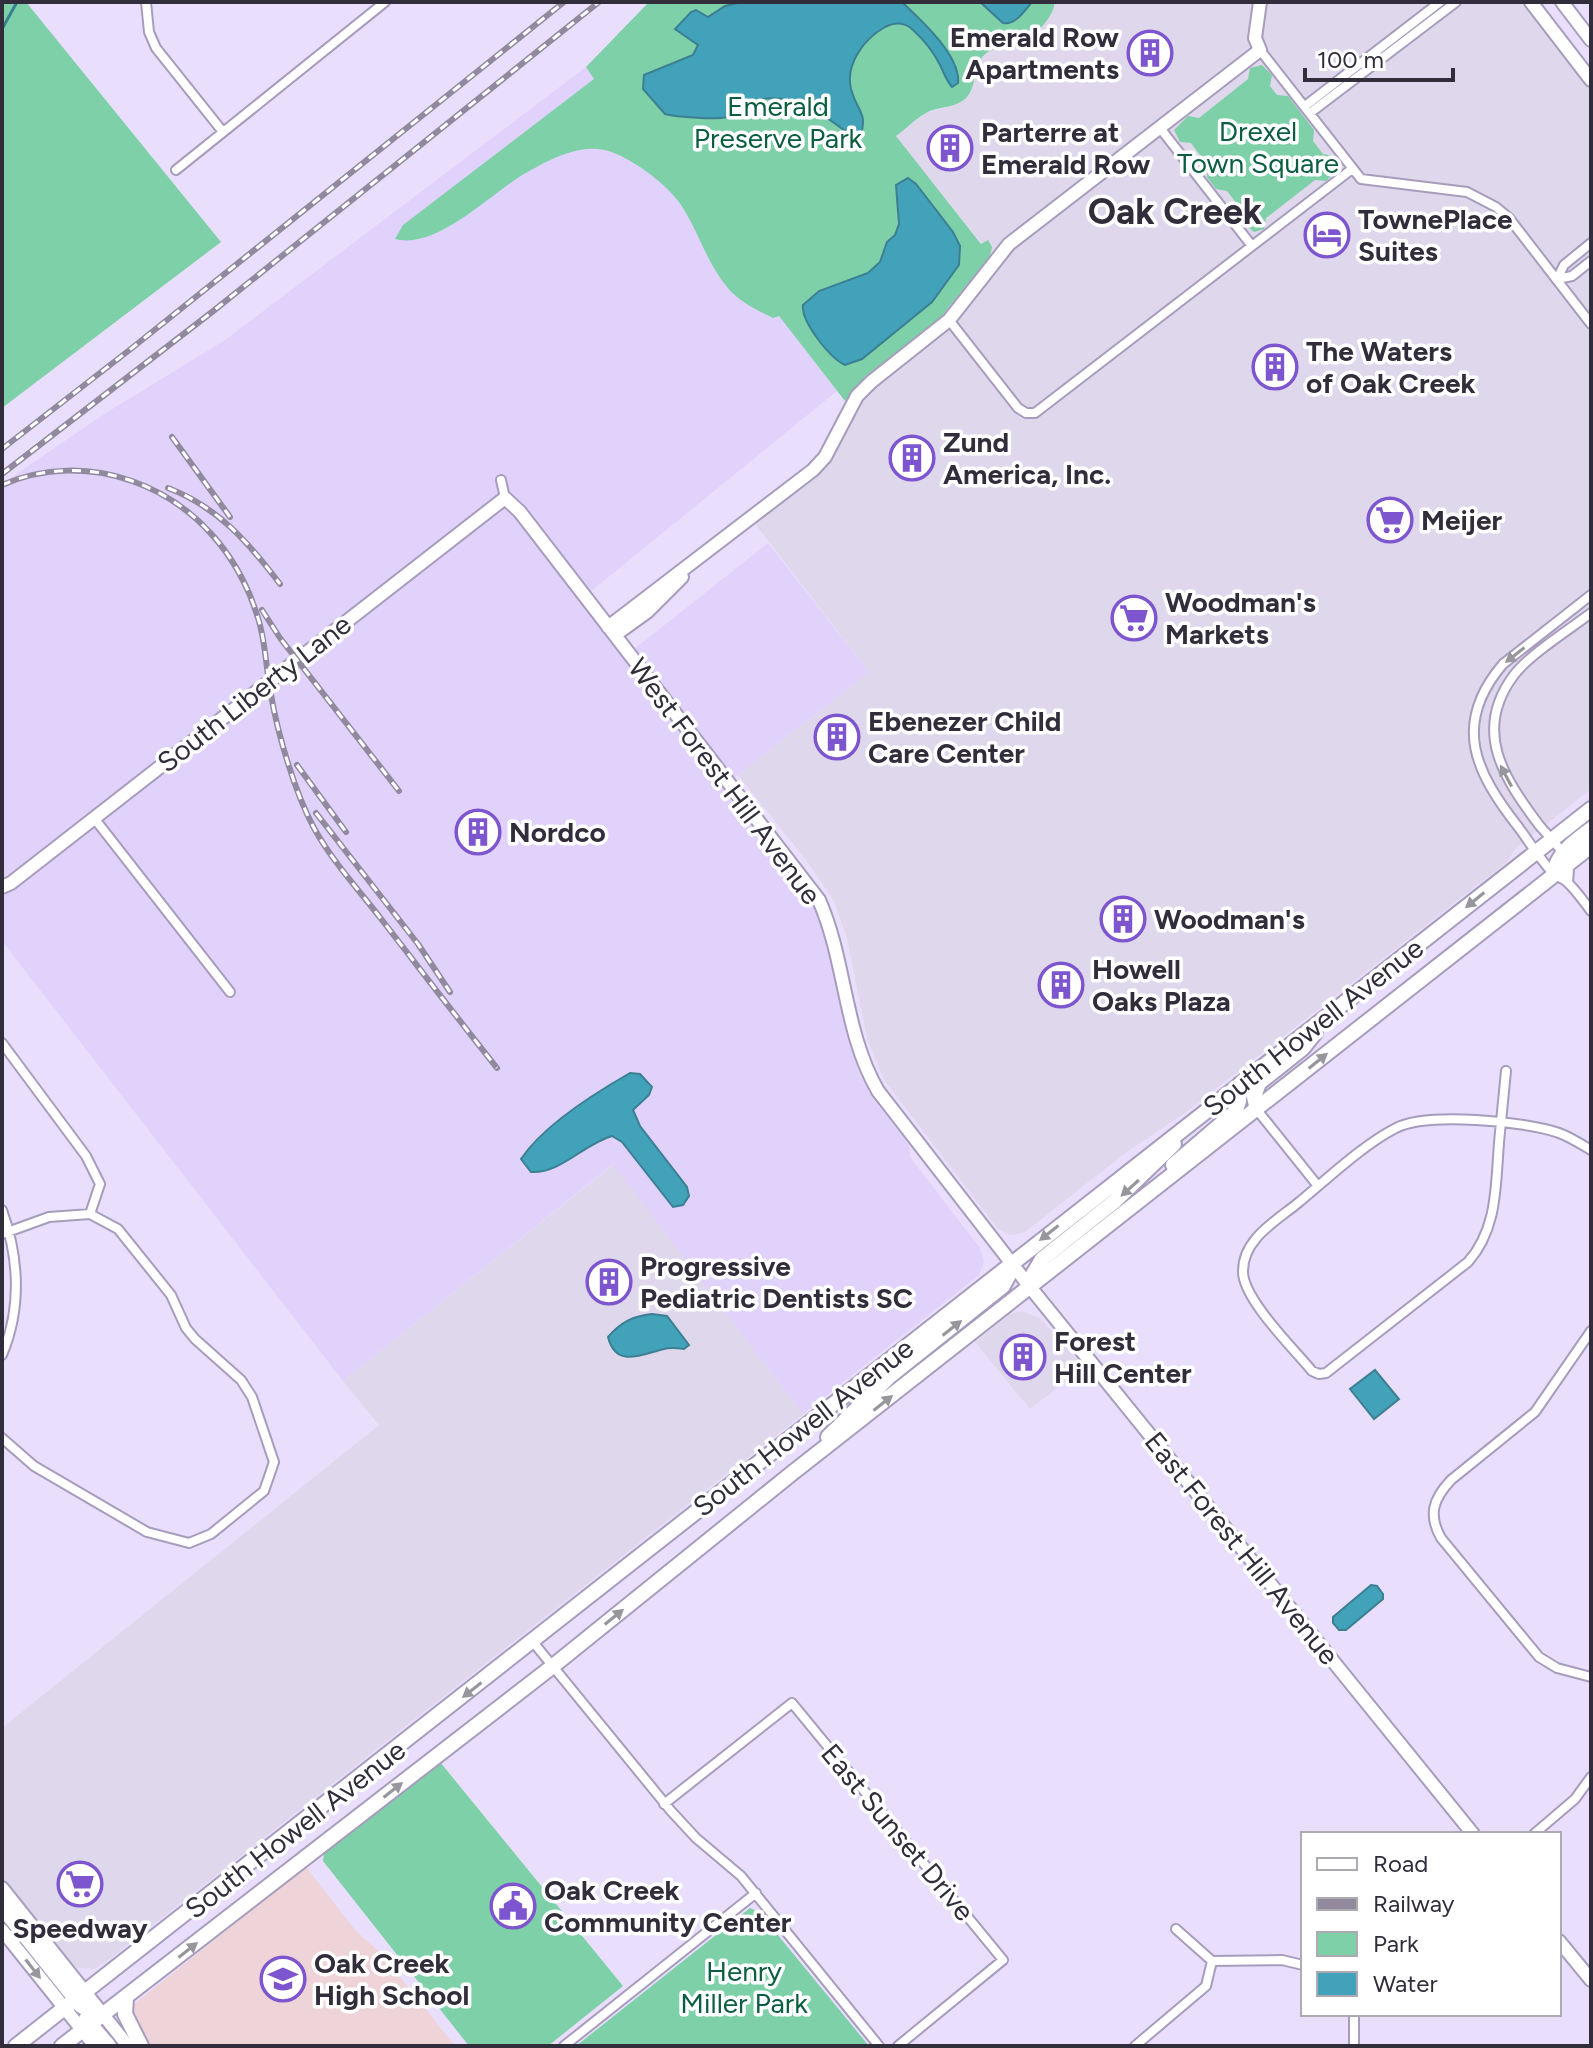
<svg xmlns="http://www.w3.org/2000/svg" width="1593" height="2048" font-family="Figtree,sans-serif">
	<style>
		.commercial { fill: #dfd7ec }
		.built { fill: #e1d2fc }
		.education { fill: #eed3d8 }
		.green { fill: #7dd0a8 }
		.water { fill: #41a2b9; stroke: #3c7f93; stroke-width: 2 }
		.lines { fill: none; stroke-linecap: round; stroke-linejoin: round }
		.stream { stroke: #3c7f93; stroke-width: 3 }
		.street-casing { stroke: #a89cbd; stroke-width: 12 }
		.secondary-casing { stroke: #a89cbd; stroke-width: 16 }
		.primary-casing { stroke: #a89cbd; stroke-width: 18 }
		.street { stroke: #fff; stroke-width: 8 }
		.secondary { stroke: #fff; stroke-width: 12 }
		.primary { stroke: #fff; stroke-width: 14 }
		.rail-casing { stroke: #918a9f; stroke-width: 6 }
		.rail { stroke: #fff; stroke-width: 3; stroke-dasharray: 9; stroke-linecap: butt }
		.oneway { fill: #98969d }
		.labels { text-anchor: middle; stroke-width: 7; stroke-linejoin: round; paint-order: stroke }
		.poi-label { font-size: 28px; font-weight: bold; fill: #322d3b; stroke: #fff; text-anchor: start }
		.park-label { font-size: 28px; fill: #0c5e40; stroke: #fff }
		.street-label { font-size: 28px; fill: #322d3b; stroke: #fff }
		.district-label { font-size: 36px; font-weight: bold; fill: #322d3b; stroke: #fff }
	</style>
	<rect width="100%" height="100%" fill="#e9dffc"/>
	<path class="commercial" d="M1055,2H1523L1591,91V789L1515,849L1507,862L1186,1112L1124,1154L1025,1232L1010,1235L998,1229L884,1080L867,1038L847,938L834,901L806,860L738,775L869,672L746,512L810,463L826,443L850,392L882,363L987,240L982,244L896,136L926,113L948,107L973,82L976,65L984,55L995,48L1016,44L1030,37L1055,7Z
		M614,1164L803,1414L111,1958L94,1969L77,1968L71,1964L2,1877V1728L379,1425L343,1381Z
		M1022,1311L1040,1318L1084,1367L1030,1409L975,1342L1010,1314Z"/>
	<path class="built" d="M586,67L837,391L579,601L624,657L768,543L869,672L724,786L813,903L827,944L847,1036L860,1076L874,1100L909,1145L910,1157L980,1248L984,1262L979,1275L803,1414L613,1164L343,1381L2,941V484L101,416L225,340Z"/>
	<path class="education" d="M306,1867L356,1931L382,1954L455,2046H146L132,2020L131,2007L134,2004Z"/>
	<path class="green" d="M2,2H26L221,242L2,408Z
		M649,2H1055C1053,20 1031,40 1014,45C1004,48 994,47 985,54C971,67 978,86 966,98C954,109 938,106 926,113C915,119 906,129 896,136L981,244L988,240L992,247L990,256L941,317L866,376L845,401L779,316L773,318C757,310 739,302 727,287C706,262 698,229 679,202C664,182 624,151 598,149C573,146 545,162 524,174C490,194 437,250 395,239L403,225L594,79L586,67Z
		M1262,65L1272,75L1270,86L1277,95L1288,96L1314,130L1313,141L1323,154L1334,156L1339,169L1326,181L1315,180L1266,218L1264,229L1254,232L1240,220L1241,209L1227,191L1216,189L1207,177L1208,166L1191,143L1180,142L1174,130L1188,116L1199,118L1248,79L1250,68Z
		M440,1762L623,1986L548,2046H469L323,1861L324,1853Z
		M750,1908L759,1912L869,2046H576Z"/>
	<path class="water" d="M742,2H902C920,19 961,56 958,83L952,87C946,80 944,73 940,65C934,53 923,39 913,30C905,22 895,22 885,27C864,39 845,64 851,89C858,115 869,110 859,142C829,118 794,89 753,101C743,104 736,113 727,117C716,120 677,117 665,114L643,89L644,75L693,55L698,45L675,29L691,12L696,10L708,17L725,6Z
		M980,2H1032C1025,10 1015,26 1003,23Z
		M908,178L916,184L953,232L960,246L959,265L932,302L862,359L845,365C830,358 801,322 803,305L819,291L868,273L880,262L887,242L895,235L899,224L896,185Z
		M630,1073L640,1074L652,1087L649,1095L633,1110L640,1126L687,1187L689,1196L683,1205L673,1207L622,1142L612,1136C584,1144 560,1174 531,1172L521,1159C543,1126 595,1093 630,1073Z
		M652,1314L667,1316L689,1345L684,1349C677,1348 671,1347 664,1349C642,1354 616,1369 608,1337C621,1322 633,1316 652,1314Z
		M1375,1370L1399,1399L1374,1419L1350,1389Z
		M1371,1585L1377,1586L1383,1594V1599L1346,1630H1339L1333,1623V1617Z"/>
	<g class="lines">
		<path class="stream" d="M2,29L17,2"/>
		<g class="street-casing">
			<path id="street" d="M146,2L149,32L156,48L223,132
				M1260,50L1361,179L1467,192L1496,207L1509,218L1591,324
				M1305,106L1440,2
				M1310,113L1456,2
				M1160,128L1252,246
				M176,170L385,2
				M1557,279L1564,265L1591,243
				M1557,279L1572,276L1591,261
				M949,320L1018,408L1026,413H1035L1352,169
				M501,480L505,498
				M1591,595L1503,664C1451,725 1476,773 1519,828C1530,843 1540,859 1552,872C1557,877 1563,878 1567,882C1576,890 1584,902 1591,911
				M94,818L230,992
				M1568,883C1568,877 1570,870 1568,864C1565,851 1548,836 1539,825C1504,778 1472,731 1514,675C1529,655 1570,629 1591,613
				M2,1043L86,1156L100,1184L90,1214
				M1506,1071L1500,1132C1495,1179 1500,1226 1468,1262L1326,1373L1319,1374L1312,1371C1294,1349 1242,1298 1243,1271C1243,1239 1276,1221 1298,1203C1326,1180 1364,1144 1396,1128C1427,1112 1525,1121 1559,1133C1570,1137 1581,1144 1591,1150
				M1257,1110L1318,1186
				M2,1210C19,1257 22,1308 2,1355
				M2,1234L49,1217L90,1214L118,1229L171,1295L186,1328L195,1339L241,1380L252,1397L274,1462L264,1491L211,1534L189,1543L147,1532L34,1466L2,1438
				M1591,1331L1535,1412L1451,1480C1433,1499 1428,1515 1441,1538L1539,1657L1557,1668L1591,1677
				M533,1642L671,1811L696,1838L741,1876L879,2046
				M664,1804L792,1703L1003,1960L898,2046
				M1534,1834L1575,1799L1591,1777
				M1176,1929L1212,1961L1282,1960L1303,1965
				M564,2046L756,1893
				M1135,2046L1206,1986L1212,1961
				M1354,2046V2014"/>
		</g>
		<g class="secondary-casing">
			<path id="secondary" d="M1531,2L1591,80
				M1562,2L1591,40
				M608,627L813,470L825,457L857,396L871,382L949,320L1009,244L1260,50L1255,38L1260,2
				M615,635L647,612L682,577
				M2,887L11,883L505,498L520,512L819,900C846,961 844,1033 878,1091L1030,1287L1473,1834
				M2,1888L128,2046
				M2,1930L95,2046
				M1559,1941L1591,1980"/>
		</g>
		<g class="primary-casing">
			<path id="primary" d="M1554,873C1557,853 1575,841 1591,829
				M1257,1110L1254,1097L1259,1083L1303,1048L1315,1033
				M1173,1165L1235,1112L1239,1101L1240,1084
				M1030,1287L1032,1276L1042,1259L1115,1201L1174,1144
				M828,1437L890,1376L1003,1286L1009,1275L1011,1263
				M2,1907L80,2005L94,2014L103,2015
				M126,1998L125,2014L141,2046
				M86,2019L109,2046
				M16,2046L1591,809
				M62,2046L553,1666L791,1474L1591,846"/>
		</g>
		<use href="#street" class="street"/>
		<use href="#secondary" class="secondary"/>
		<use href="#primary" class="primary"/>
		<g class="rail-casing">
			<path id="rail" d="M172,437L230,517
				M2,449L132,348L564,2
				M2,474L212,312L599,2
				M2,485C43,467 90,466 132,481C195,503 239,555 258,618C266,643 266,670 271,695C278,735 295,793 314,828C332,861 359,890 382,920C420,969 458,1019 497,1068
				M168,488C218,507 248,542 280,584
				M262,610L280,638L399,791
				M297,765L346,832
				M316,813L418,944L450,992"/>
		</g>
		<use href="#rail" class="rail"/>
	</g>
	<defs><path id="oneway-solid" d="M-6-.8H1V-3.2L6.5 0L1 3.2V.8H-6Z" transform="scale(2)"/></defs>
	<g class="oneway">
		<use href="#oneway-solid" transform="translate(1515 655) rotate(142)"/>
		<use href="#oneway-solid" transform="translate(1506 776) rotate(-118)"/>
		<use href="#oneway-solid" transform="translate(1475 900) rotate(141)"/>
		<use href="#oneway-solid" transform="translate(1318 1061) rotate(-39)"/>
		<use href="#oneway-solid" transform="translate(1130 1188) rotate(138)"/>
		<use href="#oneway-solid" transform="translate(1049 1233) rotate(142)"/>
		<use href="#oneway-solid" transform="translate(952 1328) rotate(-38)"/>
		<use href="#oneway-solid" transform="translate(883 1403) rotate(-38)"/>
		<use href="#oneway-solid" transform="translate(614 1617) rotate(-39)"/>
		<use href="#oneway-solid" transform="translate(472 1690) rotate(142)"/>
		<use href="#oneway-solid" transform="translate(393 1790) rotate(-38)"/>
		<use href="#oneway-solid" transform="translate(188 1950) rotate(-38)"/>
		<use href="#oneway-solid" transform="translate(33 1969) rotate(52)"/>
	</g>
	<defs>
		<g id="building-ring" transform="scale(2.3)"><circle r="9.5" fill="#fff" stroke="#7d55ce" stroke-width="1.5"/><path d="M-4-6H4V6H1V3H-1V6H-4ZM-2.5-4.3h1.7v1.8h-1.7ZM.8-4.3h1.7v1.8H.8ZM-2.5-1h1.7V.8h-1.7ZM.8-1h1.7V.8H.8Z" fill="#7d55ce"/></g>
		<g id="hotel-ring" transform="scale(2.3)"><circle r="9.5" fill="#fff" stroke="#7d55ce" stroke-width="1.5"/><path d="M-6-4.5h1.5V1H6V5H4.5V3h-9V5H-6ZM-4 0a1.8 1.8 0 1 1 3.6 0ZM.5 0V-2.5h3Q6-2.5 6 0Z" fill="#7d55ce"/></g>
		<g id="supermarket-ring" transform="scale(2.3)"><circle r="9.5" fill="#fff" stroke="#7d55ce" stroke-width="1.5"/><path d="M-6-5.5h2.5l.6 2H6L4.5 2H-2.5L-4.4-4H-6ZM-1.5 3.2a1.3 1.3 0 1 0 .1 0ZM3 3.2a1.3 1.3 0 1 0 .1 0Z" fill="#7d55ce"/></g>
		<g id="civic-ring" transform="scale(2.3)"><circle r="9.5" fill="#fff" stroke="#7d55ce" stroke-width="1.5"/><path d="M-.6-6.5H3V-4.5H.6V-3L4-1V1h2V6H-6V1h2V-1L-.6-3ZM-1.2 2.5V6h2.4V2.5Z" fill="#7d55ce"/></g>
		<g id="school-ring" transform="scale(2.3)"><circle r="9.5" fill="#fff" stroke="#7d55ce" stroke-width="1.5"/><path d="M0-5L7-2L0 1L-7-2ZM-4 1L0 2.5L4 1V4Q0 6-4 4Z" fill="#7d55ce"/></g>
	</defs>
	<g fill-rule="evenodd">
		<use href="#building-ring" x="1150" y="53"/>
		<use href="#building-ring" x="950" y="148"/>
		<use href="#hotel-ring" x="1327" y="235"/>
		<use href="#building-ring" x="1275" y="367"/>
		<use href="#building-ring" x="912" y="458"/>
		<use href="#supermarket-ring" x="1390" y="520"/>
		<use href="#supermarket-ring" x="1134" y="618"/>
		<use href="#building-ring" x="837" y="737"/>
		<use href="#building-ring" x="478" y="832"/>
		<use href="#building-ring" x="1123" y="919"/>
		<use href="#building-ring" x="1061" y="985"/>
		<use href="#building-ring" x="609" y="1282"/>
		<use href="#building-ring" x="1023" y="1357"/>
		<use href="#supermarket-ring" x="80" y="1884"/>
		<use href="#civic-ring" x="513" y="1906"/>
		<use href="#school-ring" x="283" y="1979"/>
	</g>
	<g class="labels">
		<g class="poi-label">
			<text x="1119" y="47" text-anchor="end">Emerald Row<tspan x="1119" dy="32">Apartments</tspan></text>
			<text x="981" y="142">Parterre at<tspan x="981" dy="32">Emerald Row</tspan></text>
			<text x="1358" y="229">TownePlace<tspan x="1358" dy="32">Suites</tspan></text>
			<text x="1306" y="361">The Waters<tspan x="1306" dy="32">of Oak Creek</tspan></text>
			<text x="943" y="452">Zund<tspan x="943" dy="32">America, Inc.</tspan></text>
			<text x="1421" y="530">Meijer</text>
			<text x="1165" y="612">Woodman's<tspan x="1165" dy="32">Markets</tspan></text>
			<text x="868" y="731">Ebenezer Child<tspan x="868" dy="32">Care Center</tspan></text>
			<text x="509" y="842">Nordco</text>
			<text x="1154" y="929">Woodman's</text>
			<text x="1092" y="979">Howell<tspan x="1092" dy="32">Oaks Plaza</tspan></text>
			<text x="640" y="1276">Progressive<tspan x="640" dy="32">Pediatric Dentists SC</tspan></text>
			<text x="1054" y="1351">Forest<tspan x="1054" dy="32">Hill Center</tspan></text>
			<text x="544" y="1900">Oak Creek<tspan x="544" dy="32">Community Center</tspan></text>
			<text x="80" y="1938" text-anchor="middle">Speedway</text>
			<text x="314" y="1973">Oak Creek<tspan x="314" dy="32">High School</tspan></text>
		</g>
		<g class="park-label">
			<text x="778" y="116">Emerald<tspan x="778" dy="32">Preserve Park</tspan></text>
			<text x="1258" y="141">Drexel<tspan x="1258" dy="32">Town Square</tspan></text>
			<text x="744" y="1981">Henry<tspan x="744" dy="32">Miller Park</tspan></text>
		</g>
		<g class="street-label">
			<text transform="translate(254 693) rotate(-38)" y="10">South Liberty Lane</text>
			<text transform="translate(725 781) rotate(53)" y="10">West Forest Hill Avenue</text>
			<text transform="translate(1313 1027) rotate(-38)" y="10">South Howell Avenue</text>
			<text transform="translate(803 1427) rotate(-38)" y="10">South Howell Avenue</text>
			<text transform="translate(1242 1548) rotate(51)" y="10">East Forest Hill Avenue</text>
			<text transform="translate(295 1829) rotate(-38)" y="10">South Howell Avenue</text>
			<text transform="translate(898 1832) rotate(50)" y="10">East Sunset Drive</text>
		</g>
		<g class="district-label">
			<text x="1175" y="224">Oak Creek</text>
		</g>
	</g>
	<rect width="1593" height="2048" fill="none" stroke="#322d3b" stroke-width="8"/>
	<rect x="1301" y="1832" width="260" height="184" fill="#ffffff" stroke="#adabb1" stroke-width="2"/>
	<rect x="1317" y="1858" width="40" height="12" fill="#ffffff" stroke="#adabb1" stroke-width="2"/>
	<text x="1373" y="1872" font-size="24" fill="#322d3b">Road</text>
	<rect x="1317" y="1898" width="40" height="12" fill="#918a9f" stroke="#adabb1" stroke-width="2"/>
	<text x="1373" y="1912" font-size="24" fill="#322d3b">Railway</text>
	<rect x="1317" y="1932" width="40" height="24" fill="#7dd0a8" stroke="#adabb1" stroke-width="2"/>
	<text x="1373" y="1952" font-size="24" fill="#322d3b">Park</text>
	<rect x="1317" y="1972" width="40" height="24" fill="#41a2b9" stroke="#adabb1" stroke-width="2"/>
	<text x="1373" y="1992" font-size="24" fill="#322d3b">Water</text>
	<path d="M1305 68v12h148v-12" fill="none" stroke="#322d3b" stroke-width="4"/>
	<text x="1317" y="68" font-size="24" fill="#322d3b" stroke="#ffffff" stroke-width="6" paint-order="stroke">100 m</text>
</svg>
